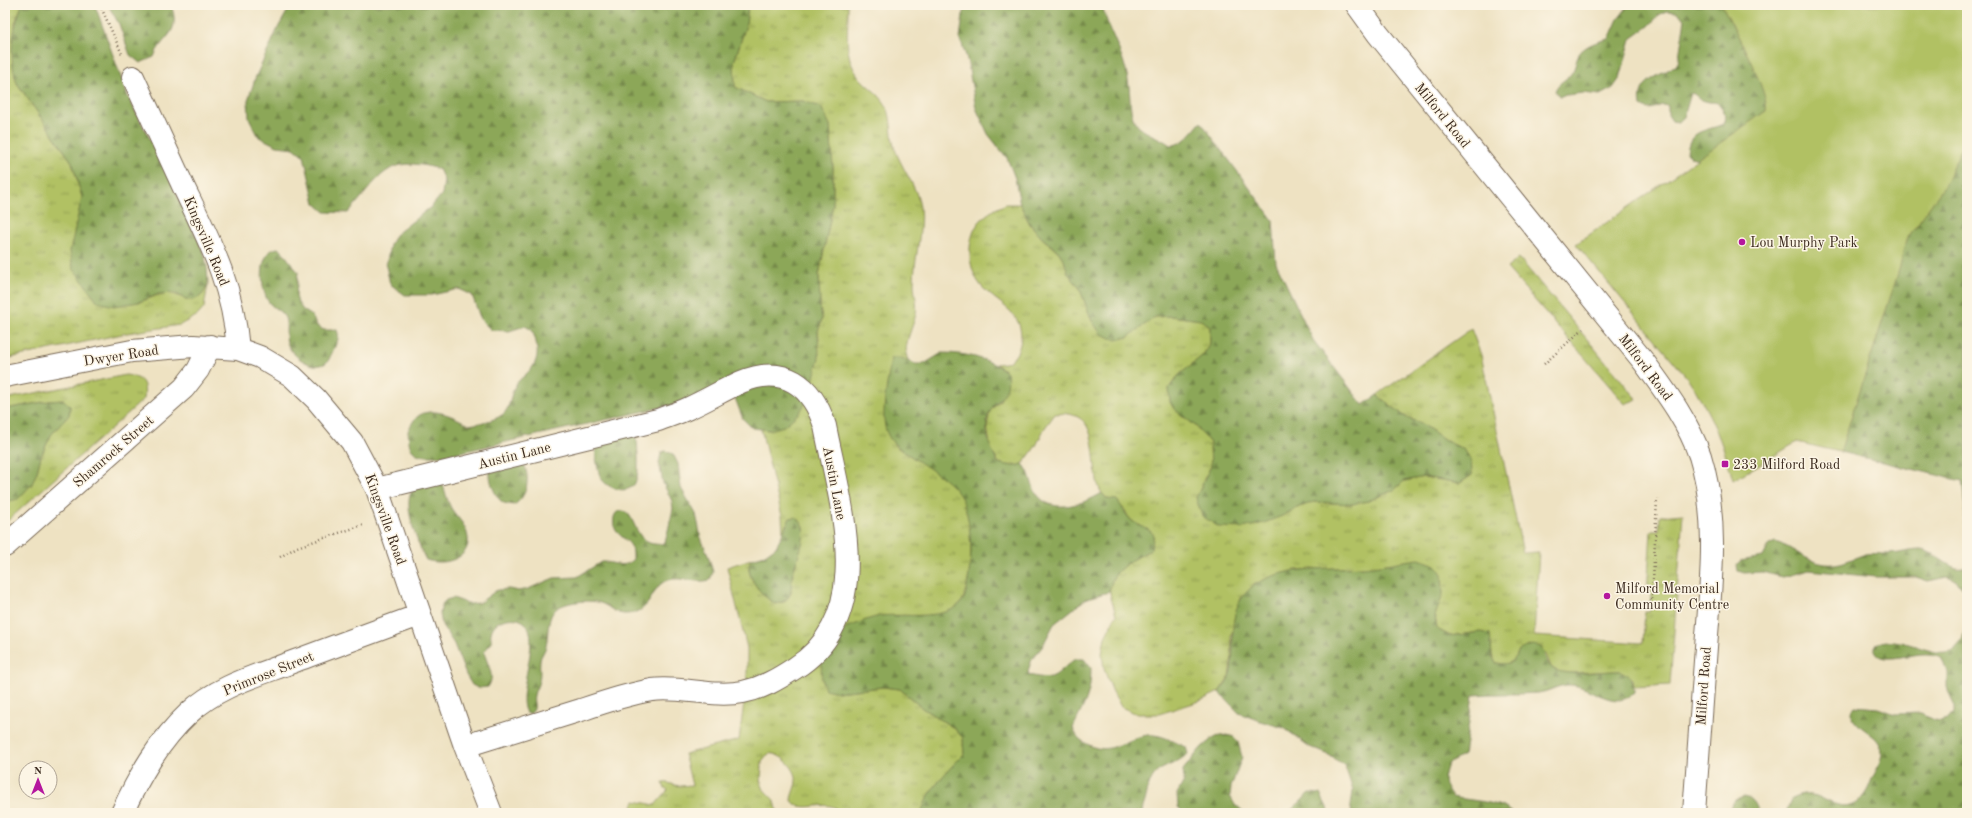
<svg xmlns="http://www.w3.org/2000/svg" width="1972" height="818" font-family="'Old Standard TT',serif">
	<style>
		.grass { fill: url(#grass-tufts); stroke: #767640 }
		.forest { fill: url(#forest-firs); stroke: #64683c }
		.pitch { fill: #b1c163; stroke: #767640 }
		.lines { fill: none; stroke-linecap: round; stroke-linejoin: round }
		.minor-casing { stroke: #7a6a57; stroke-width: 24 }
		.path { stroke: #7a6a57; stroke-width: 2.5; stroke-dasharray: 1 3; stroke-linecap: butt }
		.minor { stroke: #fff; stroke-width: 22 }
		.poi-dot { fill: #b5179e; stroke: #fcf5e5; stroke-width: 1.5 }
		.labels { text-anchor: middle; stroke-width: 3; stroke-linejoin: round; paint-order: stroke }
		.street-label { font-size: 14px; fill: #3b2a1e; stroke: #fcf5e5 }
		.poi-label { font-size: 14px; fill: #3b2a1e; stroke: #fcf5e5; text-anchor: start }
	</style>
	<defs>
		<pattern id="grass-tufts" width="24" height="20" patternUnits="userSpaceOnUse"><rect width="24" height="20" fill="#b1c163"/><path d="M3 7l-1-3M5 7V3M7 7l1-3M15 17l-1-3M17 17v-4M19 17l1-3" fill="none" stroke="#919d51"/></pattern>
		<pattern id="forest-firs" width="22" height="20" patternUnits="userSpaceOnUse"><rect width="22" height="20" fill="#8ca759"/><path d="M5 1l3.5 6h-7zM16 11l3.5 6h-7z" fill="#748849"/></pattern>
	</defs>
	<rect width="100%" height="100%" fill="#fcf5e5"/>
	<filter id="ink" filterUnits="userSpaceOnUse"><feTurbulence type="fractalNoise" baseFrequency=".025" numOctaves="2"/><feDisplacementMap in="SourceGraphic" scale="8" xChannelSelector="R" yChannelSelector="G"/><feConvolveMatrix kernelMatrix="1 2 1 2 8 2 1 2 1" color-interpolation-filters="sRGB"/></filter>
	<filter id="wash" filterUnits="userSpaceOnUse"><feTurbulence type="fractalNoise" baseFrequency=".012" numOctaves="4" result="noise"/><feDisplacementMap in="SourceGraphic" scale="16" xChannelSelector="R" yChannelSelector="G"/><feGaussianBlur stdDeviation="0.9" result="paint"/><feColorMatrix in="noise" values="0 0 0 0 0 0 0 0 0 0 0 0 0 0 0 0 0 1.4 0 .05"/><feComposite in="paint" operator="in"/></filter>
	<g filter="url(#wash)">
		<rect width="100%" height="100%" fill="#eee2c2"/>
		<path class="grass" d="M5,5H22L15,23L17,83L72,162L82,197L77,222L87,285L98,302C111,302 126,304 138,302C160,297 161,287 185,299L206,289L208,284L204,308L198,315L180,325L127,333L5,359Z
			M748,5H848C849,27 843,50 855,71C862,84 876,90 884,102C893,115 890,131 894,146C900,167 917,185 920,207C923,233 914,258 914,283C914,293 918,304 916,313C913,329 902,345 908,360L891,358L889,377L895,446C914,459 939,470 954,488C958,492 963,498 965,503C974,522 972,579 963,599C962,602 956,608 953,610C937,618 898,616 880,616L837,692L883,687L900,689L922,708L954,728L963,738L964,754C948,770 928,791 921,813H831L836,808C822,800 799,815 791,799C792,793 796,786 796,780C798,770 779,751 769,754C766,755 764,759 762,761L761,785C768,798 777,796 777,813H630L635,801L655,805L668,790L664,787L663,782L680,786L692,785L684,754L739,740L747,680V648L727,567L751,559C750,562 749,566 749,569C750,582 765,599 776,604L784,602L791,593L790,584L802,543L804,527L786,524L783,534L782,516L761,429L770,430L819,339L818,331L822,319L820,307L819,275L833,204V168L830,125L803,101L766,102L735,87L734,62L746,25Z
			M1006,204H1020L1030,224L1042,238L1058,251L1064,260L1068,273L1079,287L1086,301L1092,321L1128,337L1155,317L1171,316L1202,320L1210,327V344L1203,355L1178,376L1169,388L1174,409L1197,427L1210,443L1211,466L1203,481L1282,516L1299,507L1314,502L1352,504L1368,501L1394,490L1404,481L1424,477L1460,483L1472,475L1471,459L1463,449L1448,442L1421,423L1407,418L1377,395L1471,329L1481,355L1523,553L1539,552L1534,636L1643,643L1645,611H1650L1651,591H1647L1651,531H1659L1660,516L1683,514L1670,685L1634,687L1633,679L1620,671L1568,673L1558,672L1551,667L1546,654L1519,650L1515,660L1506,664L1496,663L1492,656L1491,645L1481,632L1450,636L1437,629L1435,616L1362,567L1295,570L1269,578L1255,584L1241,598L1231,636L1232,656L1229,677L1219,692L1200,701L1159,714H1137L1121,707L1112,690L1104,669L1102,654L1105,637L1116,615C1114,607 1111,600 1110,593C1106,571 1136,559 1151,549V532C1144,528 1136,525 1130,519C1127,516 1126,511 1124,509C1115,501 1105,501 1100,490C1088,462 1105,408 1055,414L1044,429L1036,446L1023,464L1013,467L999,463L991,450L987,426L990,411L1001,399L1007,372L996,364C999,363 1005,364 1008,362C1021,355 1024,334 1018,322C1011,306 988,297 979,283C967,266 966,236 981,220C987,213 997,208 1006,204Z
			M1519,258L1637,399L1625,404L1507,268Z
			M126,375C143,378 146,382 144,399L5,523V502H9L37,472L41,456L51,435L69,415L70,406L64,400L49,401L5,409V399Z"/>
		<path class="forest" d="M22,5H95L128,97L161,160L204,253L207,267L208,284L203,294L198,298L193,300L186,299L174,293L159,294L139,302L114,306L98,302L73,268L70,251L82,197L72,162L17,83C8,56 12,31 22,5Z
			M108,5H171C182,35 162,35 154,57L140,63L130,55L119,24Z
			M291,5H748L746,25L734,62L735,87L766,102L803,101L821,107L830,125L833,168V204L819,275L820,307L822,319L818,331L819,357L809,398L799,413L784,426L770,430L752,428L743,419L733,393L663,407L461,452C451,454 423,460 414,452C408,447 409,438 408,431C410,427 413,420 417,417C431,405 456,417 469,425C480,423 493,421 502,415C511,409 510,393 516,384C522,376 533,371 536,360C539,350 536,340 532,330L525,326L509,331L491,330L481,320L472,295L459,289L432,295H405L390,284L386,266L390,245L395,235L432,206L442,194L444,180L439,169C386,153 380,178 348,213L325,212L315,203L304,156L294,148L277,146L259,137L249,118L248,100L256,76L279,26Z
			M967,5H1102C1108,31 1124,53 1128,80C1131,93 1128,117 1138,126C1146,134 1160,137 1170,145C1183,146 1193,131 1201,122L1273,220L1276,263L1313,340L1363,405L1377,395L1407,418L1421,423L1448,442L1463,449L1471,459L1472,475L1460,483L1424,477L1404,481L1394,490L1368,501L1352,504L1314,502L1299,507L1282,516L1264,523L1243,528L1219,527L1202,516L1196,498L1211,466L1210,443L1197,427L1174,409L1170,402L1169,388L1178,376L1203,355L1210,344V327L1201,320L1171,316L1155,317L1128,337L1116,340L1101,334L1092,321L1079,287L1068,273L1064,260L1058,251L1042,238L1030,224L1020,204L1015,178L1007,158L988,134L976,108L967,59L960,38L963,15Z
			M1629,5H1722C1731,23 1771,94 1766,111L1698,159L1691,157L1687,153C1689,129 1705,132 1723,124L1726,116C1717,96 1717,106 1702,100C1697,98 1696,94 1691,93L1684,117L1678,122L1672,121L1668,115V107L1665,105C1656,105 1651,113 1641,106C1636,78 1661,78 1678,63L1685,19L1677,12L1666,11L1659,15L1649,26L1631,39L1620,78L1613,88L1600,95L1583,93L1559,96L1555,91C1558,83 1564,81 1570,75C1575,69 1575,65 1577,58C1581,46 1598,41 1609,39L1618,19Z
			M1967,136V530L1963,524L1965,509L1962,481L1840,452L1899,270L1906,240L1943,188Z
			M278,248L282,251L298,272L296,296L298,303L303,310L311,315L318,327L324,330H337C341,339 335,345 332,353C330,356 329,361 326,363C313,371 293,357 288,345C284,337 288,326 285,318C281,310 272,308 268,301C260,288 258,250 278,248Z
			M942,353C965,353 988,358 1007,372C1010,394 1003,393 991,410C981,425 990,449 998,463L1013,466L1023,464C1030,472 1030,479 1034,489C1047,517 1082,505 1102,493L1107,499L1117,500C1122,506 1125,514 1130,519C1137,526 1148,527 1154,535L1151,549C1131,562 1113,567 1109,592L1087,598L1054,624L1042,647L1032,659L1028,671L1029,675C1058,682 1054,674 1075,659H1084L1091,668C1091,696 1084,704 1073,728C1077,738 1080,740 1089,745C1113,758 1133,732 1154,735C1165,736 1176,743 1186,747L1188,754C1164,773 1153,762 1146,797C1145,803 1142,808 1142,813H921C929,789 947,771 964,754L963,738L954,728L922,708L900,689L883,687L837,692L825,689C819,675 820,659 830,646C834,641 838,634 843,630C846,627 850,626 854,625C862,621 871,618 880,616C902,613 949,622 963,600C968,593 971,559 971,550C968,491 959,488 912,457C902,450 892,445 887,433C879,416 889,378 891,358H900L908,360L915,364H924Z
			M64,400L70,406L69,415L51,435L41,456L37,472L32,484L18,499L5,502V409L49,401Z
			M633,434C639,441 637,447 638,455C638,464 639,474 635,483C628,496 606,488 601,478C597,470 596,457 595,448L596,443Z
			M665,451L673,454L678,464L681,488L696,514L701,538L709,558L713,572L710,580C695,584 682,576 668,580C649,586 654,614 625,614C616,614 611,608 603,604C593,599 570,601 559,607C546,614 549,634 546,646C545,651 541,655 540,660C539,667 541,674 539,681C538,686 535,690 534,695C532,703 538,708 530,714L526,713C513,692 549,628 518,619C507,617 493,621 491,633C490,636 492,639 491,642C490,645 486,649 484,652C487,664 496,676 488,687L478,688L472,685L466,675L454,644L442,625L440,614L442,604L446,600L453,598L470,604L479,603L497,590L509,589L518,591L528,589L554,578L577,577L601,562C613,561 623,570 633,559C634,542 626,542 617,532C612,526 612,512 620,511C638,508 631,552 665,543L673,509L672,501L663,483L659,463L661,453Z
			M524,464C530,478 528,496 514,505C510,504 505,504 502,502C494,495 489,480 490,470Z
			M441,482C446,489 446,500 451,508C455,515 462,521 465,528C478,556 448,567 426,560C419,547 398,497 416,487C423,484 433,483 441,482Z
			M796,517C813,529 797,556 793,572C791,578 792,589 790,594C788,600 782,602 776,604C765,599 750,582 749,569C749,566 750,562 751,559L765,555L776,547L790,518Z
			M1775,542C1793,547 1806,562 1825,564C1841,566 1852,558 1866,554C1873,553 1881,554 1888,554C1899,554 1909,550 1921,550C1935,550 1956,578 1967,565V595L1957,581L1947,577L1928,581L1916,577H1875L1809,570L1783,577L1762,572L1744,573L1738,571L1737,565L1740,561L1763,557L1769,545Z
			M1419,559L1436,565L1442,574L1443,594L1435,616L1437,629L1450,636L1481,632L1490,634L1492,656L1496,663C1510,665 1514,663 1519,650L1532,645L1541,647C1545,653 1546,661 1550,666C1560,679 1605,670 1620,671C1631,675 1634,681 1634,693C1615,712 1591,686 1571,685C1559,684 1549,692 1538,693C1516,695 1494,693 1473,695L1464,755L1448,764C1443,779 1442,784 1452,797C1471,801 1500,801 1513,813H1350L1353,791L1345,766L1329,755L1310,747L1284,728L1260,721L1239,713L1219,692C1222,687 1228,682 1229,677C1236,660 1230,633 1235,614C1248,562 1321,570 1362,567C1381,566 1400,561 1419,559Z
			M1967,619V813H1786L1791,799C1798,796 1804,794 1812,795C1820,796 1827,802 1835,804C1852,810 1864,800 1870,784C1873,775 1882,763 1882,753C1882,732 1851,730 1852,710L1855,706L1878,708L1895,714L1921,713L1934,720L1939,721L1947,719L1954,713V705L1947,687V672L1941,657C1922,648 1896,662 1881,657C1874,654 1874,649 1876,644C1894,635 1917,648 1935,652C1941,653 1948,652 1954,650L1962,641Z
			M1227,735L1234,737L1238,742L1242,757L1231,787L1230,796L1235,805L1244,813H1184L1178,807L1177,794L1184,781L1183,770L1201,748L1214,737Z
			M1310,793L1320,794L1330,813H1288Z
			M1744,796C1753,798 1756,804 1759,813H1726L1735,800Z"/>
		<path class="pitch" d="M1722,5H1967V136L1943,188L1906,240L1899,270L1840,452L1797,442L1733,480C1723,443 1710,411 1689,380L1576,244L1766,111C1771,94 1731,23 1722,5Z"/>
	</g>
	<g filter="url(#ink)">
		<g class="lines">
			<g class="minor-casing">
				<path id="minor" d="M1357,5L1378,34L1644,362C1665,391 1688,421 1700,456C1719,517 1711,584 1706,647C1702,703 1698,758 1694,813
					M133,77C150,114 167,151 184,188C211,244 233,286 238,349
					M5,376L132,351L193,346L238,349L260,357L292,376L316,399L352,442L377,489L465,746L491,813
					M377,489L658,420C668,416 679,413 689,408C707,400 723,390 741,382C784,364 812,385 825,426C840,504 878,615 795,668C778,679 763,688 743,692C712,698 682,686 652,690C628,694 604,702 581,710C543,722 504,734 465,746
					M5,546L184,388L198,370L210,346
					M122,813C139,776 159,741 189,713C217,686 259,675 295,661C336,646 378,630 420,615"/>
			</g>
			<path class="path" d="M100,5L122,54
				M1544,364L1583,329
				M280,557L297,547L363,525
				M1650,601H1652L1657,499"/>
			<use href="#minor" class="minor"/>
		</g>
	</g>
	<g class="poi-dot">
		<circle cx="1742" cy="242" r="4"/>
		<rect x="1721" y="460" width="8" height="8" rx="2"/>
		<circle cx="1607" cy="596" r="4"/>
	</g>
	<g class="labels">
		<g class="street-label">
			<text transform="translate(1443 115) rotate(51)" y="5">Milford Road</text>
			<text transform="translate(207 241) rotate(67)" y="5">Kingsville Road</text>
			<text transform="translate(121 355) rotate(-9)" y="5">Dwyer Road</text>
			<text transform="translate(1646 367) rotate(53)" y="5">Milford Road</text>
			<text transform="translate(113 451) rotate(-41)" y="5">Shamrock Street</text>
			<text transform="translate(514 455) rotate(-14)" y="5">Austin Lane</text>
			<text transform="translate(835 483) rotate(79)" y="5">Austin Lane</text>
			<text transform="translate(386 519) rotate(70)" y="5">Kingsville Road</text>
			<text transform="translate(268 673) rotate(-22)" y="5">Primrose Street</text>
			<text transform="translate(1703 686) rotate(-86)" y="5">Milford Road</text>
		</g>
		<g class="poi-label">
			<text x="1750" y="247">Lou Murphy Park</text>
			<text x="1733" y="469">233 Milford Road</text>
			<text x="1615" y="593">Milford Memorial<tspan x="1615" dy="16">Community Centre</tspan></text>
		</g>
	</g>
	<rect width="1972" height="818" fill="none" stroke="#fcf5e5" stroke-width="20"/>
	<g transform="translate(38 780)"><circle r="19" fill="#fcf5e5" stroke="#afa495"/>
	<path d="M0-3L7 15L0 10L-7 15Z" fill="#b5179e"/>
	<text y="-6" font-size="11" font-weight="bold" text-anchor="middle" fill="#3b2a1e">N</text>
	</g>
</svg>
